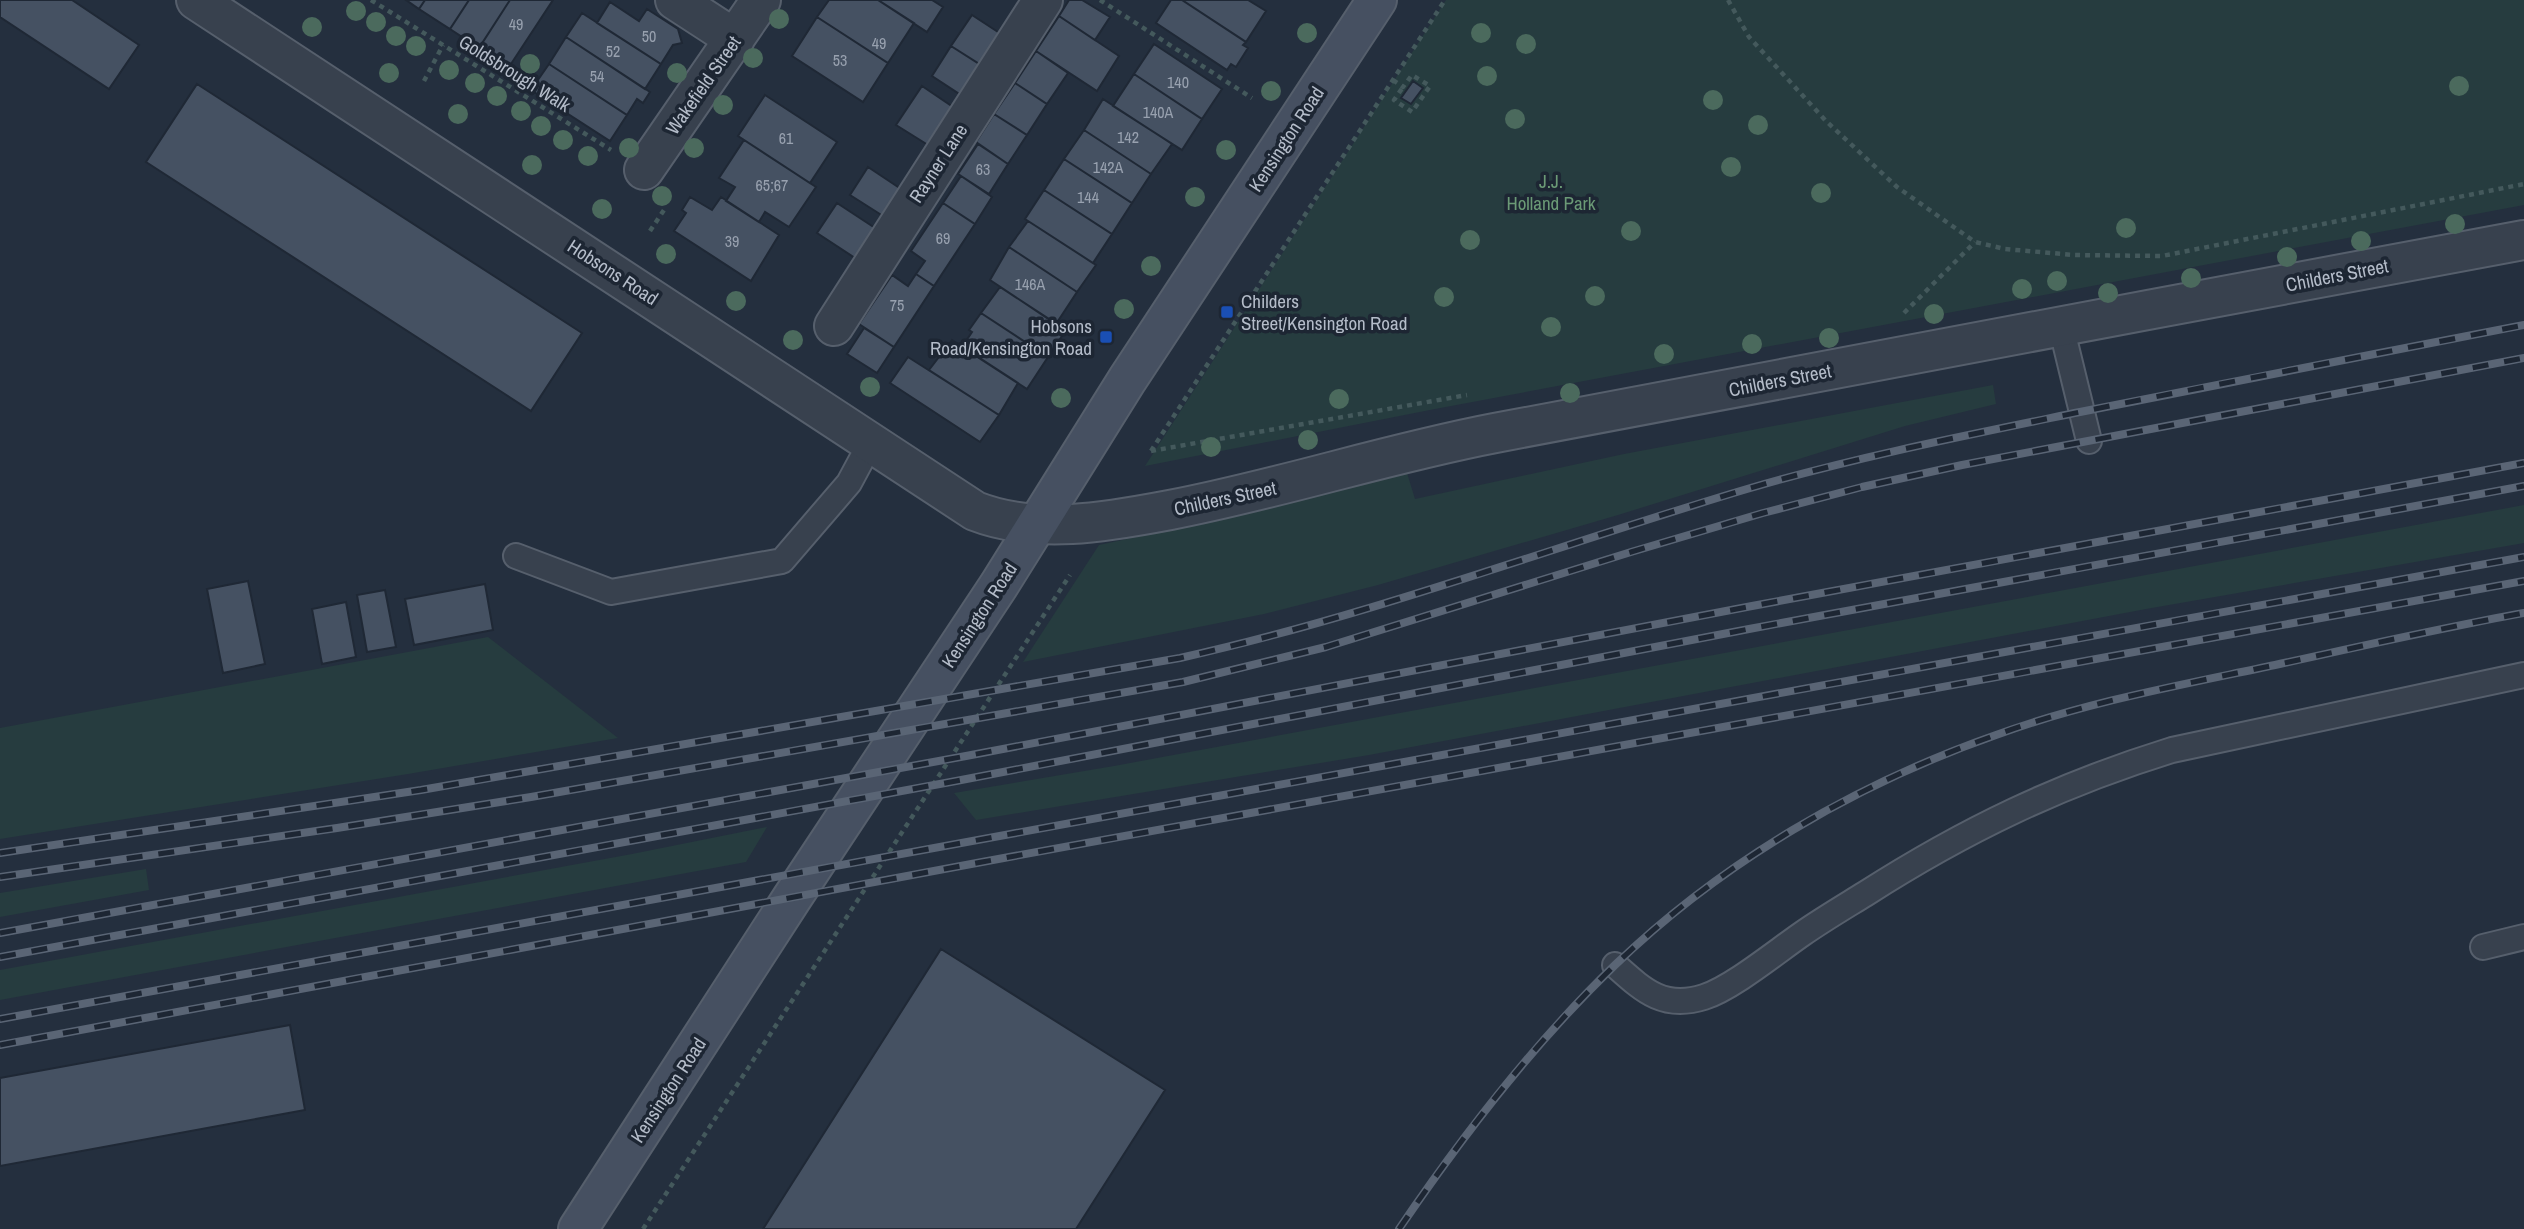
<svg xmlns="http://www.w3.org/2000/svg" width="2524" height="1229" font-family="'Archivo Narrow',sans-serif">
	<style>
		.green { fill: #263c3f }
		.building { fill: #455162; stroke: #1f2835; stroke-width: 2 }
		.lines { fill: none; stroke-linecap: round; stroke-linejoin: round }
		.lane-casing { stroke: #565f6c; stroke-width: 28 }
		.street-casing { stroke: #565f6c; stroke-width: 42 }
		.secondary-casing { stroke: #565f6c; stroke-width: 42 }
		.path { stroke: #44595c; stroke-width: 4.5; stroke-dasharray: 5 5; stroke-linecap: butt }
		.lane { stroke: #38414e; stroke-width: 24 }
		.street { stroke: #38414e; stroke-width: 38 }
		.secondary { stroke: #465061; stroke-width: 38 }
		.rail-casing { stroke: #5a6575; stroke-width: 8 }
		.rail { stroke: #1d2633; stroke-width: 5; stroke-dasharray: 16; stroke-linecap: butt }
		.tree { fill: #4b6a5d }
		.transit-dot { fill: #1a4fb4; stroke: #1d2633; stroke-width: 2.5 }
		.labels { text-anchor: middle; stroke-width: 7; stroke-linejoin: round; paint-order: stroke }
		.number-label { font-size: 16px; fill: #98a1af }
		.street-label { font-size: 19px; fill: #b4bcc9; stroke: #1d2633 }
		.park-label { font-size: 19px; fill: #6b9a76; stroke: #1d2633 }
		.poi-label { font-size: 19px; fill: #b4bcc9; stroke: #1d2633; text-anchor: start }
	</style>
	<rect width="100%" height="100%" fill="#242f3e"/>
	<path class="green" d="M1446,0H2524V205L1435,409L1145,466Z
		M1993,385L1996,404L1905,426L1618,515L1378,585L1264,614L1023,662L1099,545L1263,510L1407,473L1415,499L1624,454Z
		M2524,505V543L2146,609L1369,755L976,820L954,793L1114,766Z
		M488,637L618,738L408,774L0,839V728Z
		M767,827L746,862L0,1000V970L632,854Z
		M146,869L149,890L0,917V893Z"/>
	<path class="building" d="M0,0H72L139,45L109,89L0,17Z
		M406,0H425L419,9Z
		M425,0H469L450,29L419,9Z
		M469,0H510L479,48L450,29Z
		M510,0H553L509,67L479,48Z
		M829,0H878L914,23L888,63L817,17Z
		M878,0H932L943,7L927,32Z
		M1069,0H1082L1110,17L1095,40L1059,16Z
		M1171,0H1182L1246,42L1243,45L1248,48L1236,67L1231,64L1227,70L1156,23Z
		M1182,0H1248L1266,11L1246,42Z
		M610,2L639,21L647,9L678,29L682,43L673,45L661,64L597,23Z
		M582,13L661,64L645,89L566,37Z
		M972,15L1001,34L981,65L951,46Z
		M1059,16L1119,56L1097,91L1036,51Z
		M817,17L888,63L863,102L792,56Z
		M566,37L650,92L643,103L637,99L627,115L549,64Z
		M1154,44L1222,89L1202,119L1134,74Z
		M951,46L981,65L961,95L932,76Z
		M1036,51L1068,73L1047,104L1015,83Z
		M549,64L627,115L610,141L531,90Z
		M1134,74L1202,119L1182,150L1113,106Z
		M1413,81L1423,88L1411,104L1401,98Z
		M1015,83L1047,104L1027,135L994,114Z
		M197,84L582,333L531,411L146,162Z
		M922,86L953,107L928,145L896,125Z
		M765,95L837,142L810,183L738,136Z
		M1103,99L1172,144L1151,174L1084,130Z
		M994,114L1027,135L1008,164L976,142Z
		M1084,130L1151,174L1132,203L1064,159Z
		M744,140L816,187L789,227L765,212L759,222L726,201L735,187L719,178Z
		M978,144L1008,164L989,194L958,174Z
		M1064,159L1132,203L1112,234L1044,190Z
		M868,167L901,189L883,216L850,195Z
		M961,176L992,197L975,224L943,203Z
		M1044,190L1112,234L1093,263L1025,219Z
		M690,197L712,210L721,197L779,235L751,281L674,231L686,213L682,210Z
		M837,203L875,228L855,258L817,233Z
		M943,203L975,224L934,286L916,274L925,261L911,251Z
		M1028,221L1096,265L1077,292L1009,247Z
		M1009,247L1077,292L1056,324L990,280Z
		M916,274L934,286L894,347L859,324L892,275L908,286Z
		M1000,287L1066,330L1048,357L981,313Z
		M981,313L1048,357L1027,389L962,347L972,332L969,330Z
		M864,328L894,347L877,373L847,354Z
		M952,340L1018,383L999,415L929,370Z
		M908,357L999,415L980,442L890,383Z
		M248,581L265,664L223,673L207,589Z
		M485,584L493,630L414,645L405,599Z
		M385,590L396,647L367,652L357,595Z
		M346,602L356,657L322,664L312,609Z
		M941,949L1165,1090L1076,1229H763Z
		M290,1025L305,1110L0,1166V1078Z"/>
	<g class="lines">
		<g class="lane-casing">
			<path id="lane" d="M2061,326L2089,441
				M516,556L611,592L782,561L849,483L871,442
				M2483,947L2524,937
				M1615,965C1643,990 1663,1010 1704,997C1732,988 1776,952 1802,934C1822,920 1844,907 1865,894C1965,830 2059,785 2172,750L2524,675"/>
		</g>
		<g class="street-casing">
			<path id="street" d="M196,0L975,511C1036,535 1107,522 1170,510C1280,489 1385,454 1495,433C1837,367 2181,304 2524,240
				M675,0L735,39
				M644,170L761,0
				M834,326L1043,0"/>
		</g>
		<g class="secondary-casing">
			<path id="secondary" d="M578,1229L792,898L999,585L1127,380L1377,0"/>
		</g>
		<path class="path" d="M371,0L611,150
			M1100,0L1252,98
			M1728,0L1749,37L1826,121L1897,187L1975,242L2005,249L2074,255L2162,256L2524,184
			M1393,80L1403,87L1412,75L1430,86L1412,112L1394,100L1403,87
			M424,81L443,45
			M650,231L666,207
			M1904,313L1975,242
			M1151,451L1467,395
			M1151,451L1445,0
			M643,1229L1070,575"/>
		<use href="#lane" class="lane"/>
		<use href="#street" class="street"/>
		<use href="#secondary" class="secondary"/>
		<g class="rail-casing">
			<path id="rail" d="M0,853L421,790L1180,658C1373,615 1558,545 1747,489C1856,457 1968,435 2080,412C2227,382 2376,354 2524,325
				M0,877L337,828L531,797L1183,682L1326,647L1631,552L1763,513L1862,487L1962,465L2524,358
				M0,933L966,756L1752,606L2524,463
				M0,957L956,781L1749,629L2524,486
				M0,1019L2524,557
				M0,1045L982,862L2524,581
				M1399,1229C1463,1135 1533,1044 1615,965C1722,862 1856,784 1996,735C2086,702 2181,685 2275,665C2358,647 2441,628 2524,613"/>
		</g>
		<use href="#rail" class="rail"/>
	</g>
	<g class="tree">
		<circle cx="356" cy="11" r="10"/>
		<circle cx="779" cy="19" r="10"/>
		<circle cx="376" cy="22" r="10"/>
		<circle cx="312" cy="27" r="10"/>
		<circle cx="1307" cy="33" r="10"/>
		<circle cx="1481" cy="33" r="10"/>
		<circle cx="396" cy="36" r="10"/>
		<circle cx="1526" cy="44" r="10"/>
		<circle cx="416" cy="46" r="10"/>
		<circle cx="753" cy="58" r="10"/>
		<circle cx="530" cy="64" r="10"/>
		<circle cx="449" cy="70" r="10"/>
		<circle cx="389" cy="73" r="10"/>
		<circle cx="677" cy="73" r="10"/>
		<circle cx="1487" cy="76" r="10"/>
		<circle cx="475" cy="83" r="10"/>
		<circle cx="2459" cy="86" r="10"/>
		<circle cx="1271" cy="91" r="10"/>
		<circle cx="497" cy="96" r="10"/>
		<circle cx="1713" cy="100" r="10"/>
		<circle cx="723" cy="105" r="10"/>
		<circle cx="521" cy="111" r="10"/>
		<circle cx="458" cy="114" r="10"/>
		<circle cx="1515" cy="119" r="10"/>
		<circle cx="1758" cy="125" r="10"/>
		<circle cx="541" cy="126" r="10"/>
		<circle cx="563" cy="140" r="10"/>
		<circle cx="629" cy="148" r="10"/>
		<circle cx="694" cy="148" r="10"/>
		<circle cx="1226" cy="150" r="10"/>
		<circle cx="588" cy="156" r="10"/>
		<circle cx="532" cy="165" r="10"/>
		<circle cx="1731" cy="167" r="10"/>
		<circle cx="1821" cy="193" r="10"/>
		<circle cx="662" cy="196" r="10"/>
		<circle cx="1195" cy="197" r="10"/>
		<circle cx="602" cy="209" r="10"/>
		<circle cx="2455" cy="224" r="10"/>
		<circle cx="2126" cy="228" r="10"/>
		<circle cx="1631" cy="231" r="10"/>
		<circle cx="1470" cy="240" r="10"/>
		<circle cx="2361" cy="241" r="10"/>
		<circle cx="666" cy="254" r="10"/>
		<circle cx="2287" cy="257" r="10"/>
		<circle cx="1151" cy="266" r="10"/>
		<circle cx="2191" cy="278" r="10"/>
		<circle cx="2057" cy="281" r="10"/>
		<circle cx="2022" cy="289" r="10"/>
		<circle cx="2108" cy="293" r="10"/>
		<circle cx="1595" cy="296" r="10"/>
		<circle cx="1444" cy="297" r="10"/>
		<circle cx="736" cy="301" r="10"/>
		<circle cx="1124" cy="309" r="10"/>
		<circle cx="1934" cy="314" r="10"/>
		<circle cx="1551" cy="327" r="10"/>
		<circle cx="1829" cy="338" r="10"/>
		<circle cx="793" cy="340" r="10"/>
		<circle cx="1752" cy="344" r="10"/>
		<circle cx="1664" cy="354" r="10"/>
		<circle cx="870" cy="387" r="10"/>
		<circle cx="1570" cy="393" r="10"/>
		<circle cx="1061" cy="398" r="10"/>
		<circle cx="1339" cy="399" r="10"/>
		<circle cx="1308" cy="440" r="10"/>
		<circle cx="1211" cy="447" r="10"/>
	</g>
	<g class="transit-dot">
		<rect x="1220" y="305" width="14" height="14" rx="3.5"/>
		<rect x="1099" y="330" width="14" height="14" rx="3.5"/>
	</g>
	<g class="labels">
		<g class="number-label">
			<text x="516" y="30">49</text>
			<text x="649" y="42">50</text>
			<text x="879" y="49">49</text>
			<text x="613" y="57">52</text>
			<text x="840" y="66">53</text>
			<text x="597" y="82">54</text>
			<text x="1178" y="88">140</text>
			<text x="1158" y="118">140A</text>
			<text x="1128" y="143">142</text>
			<text x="786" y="144">61</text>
			<text x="1108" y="173">142A</text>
			<text x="983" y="175">63</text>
			<text x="772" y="191">65;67</text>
			<text x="1088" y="203">144</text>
			<text x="943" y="244">69</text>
			<text x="732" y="247">39</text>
			<text x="1030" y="290">146A</text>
			<text x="897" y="311">75</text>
		</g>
		<g class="street-label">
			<text transform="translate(515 73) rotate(32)" y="7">Goldsbrough Walk</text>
			<text transform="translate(703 85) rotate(-55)" y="7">Wakefield Street</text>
			<text transform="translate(1286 139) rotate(-57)" y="7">Kensington Road</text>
			<text transform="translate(938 163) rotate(-57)" y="7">Rayner Lane</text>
			<text transform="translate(613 272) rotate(33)" y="7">Hobsons Road</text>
			<text transform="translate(2337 275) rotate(-11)" y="7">Childers Street</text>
			<text transform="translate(1780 380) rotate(-11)" y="7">Childers Street</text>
			<text transform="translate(1225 498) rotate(-12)" y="7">Childers Street</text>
			<text transform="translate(979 615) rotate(-57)" y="7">Kensington Road</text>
			<text transform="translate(668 1090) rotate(-57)" y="7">Kensington Road</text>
		</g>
		<g class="park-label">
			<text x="1551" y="188">J.J.<tspan x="1551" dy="22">Holland Park</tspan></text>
		</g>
		<g class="poi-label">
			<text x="1241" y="308">Childers<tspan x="1241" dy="22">Street/Kensington Road</tspan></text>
			<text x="1092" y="333" text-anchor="end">Hobsons<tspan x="1092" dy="22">Road/Kensington Road</tspan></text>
		</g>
	</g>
</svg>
